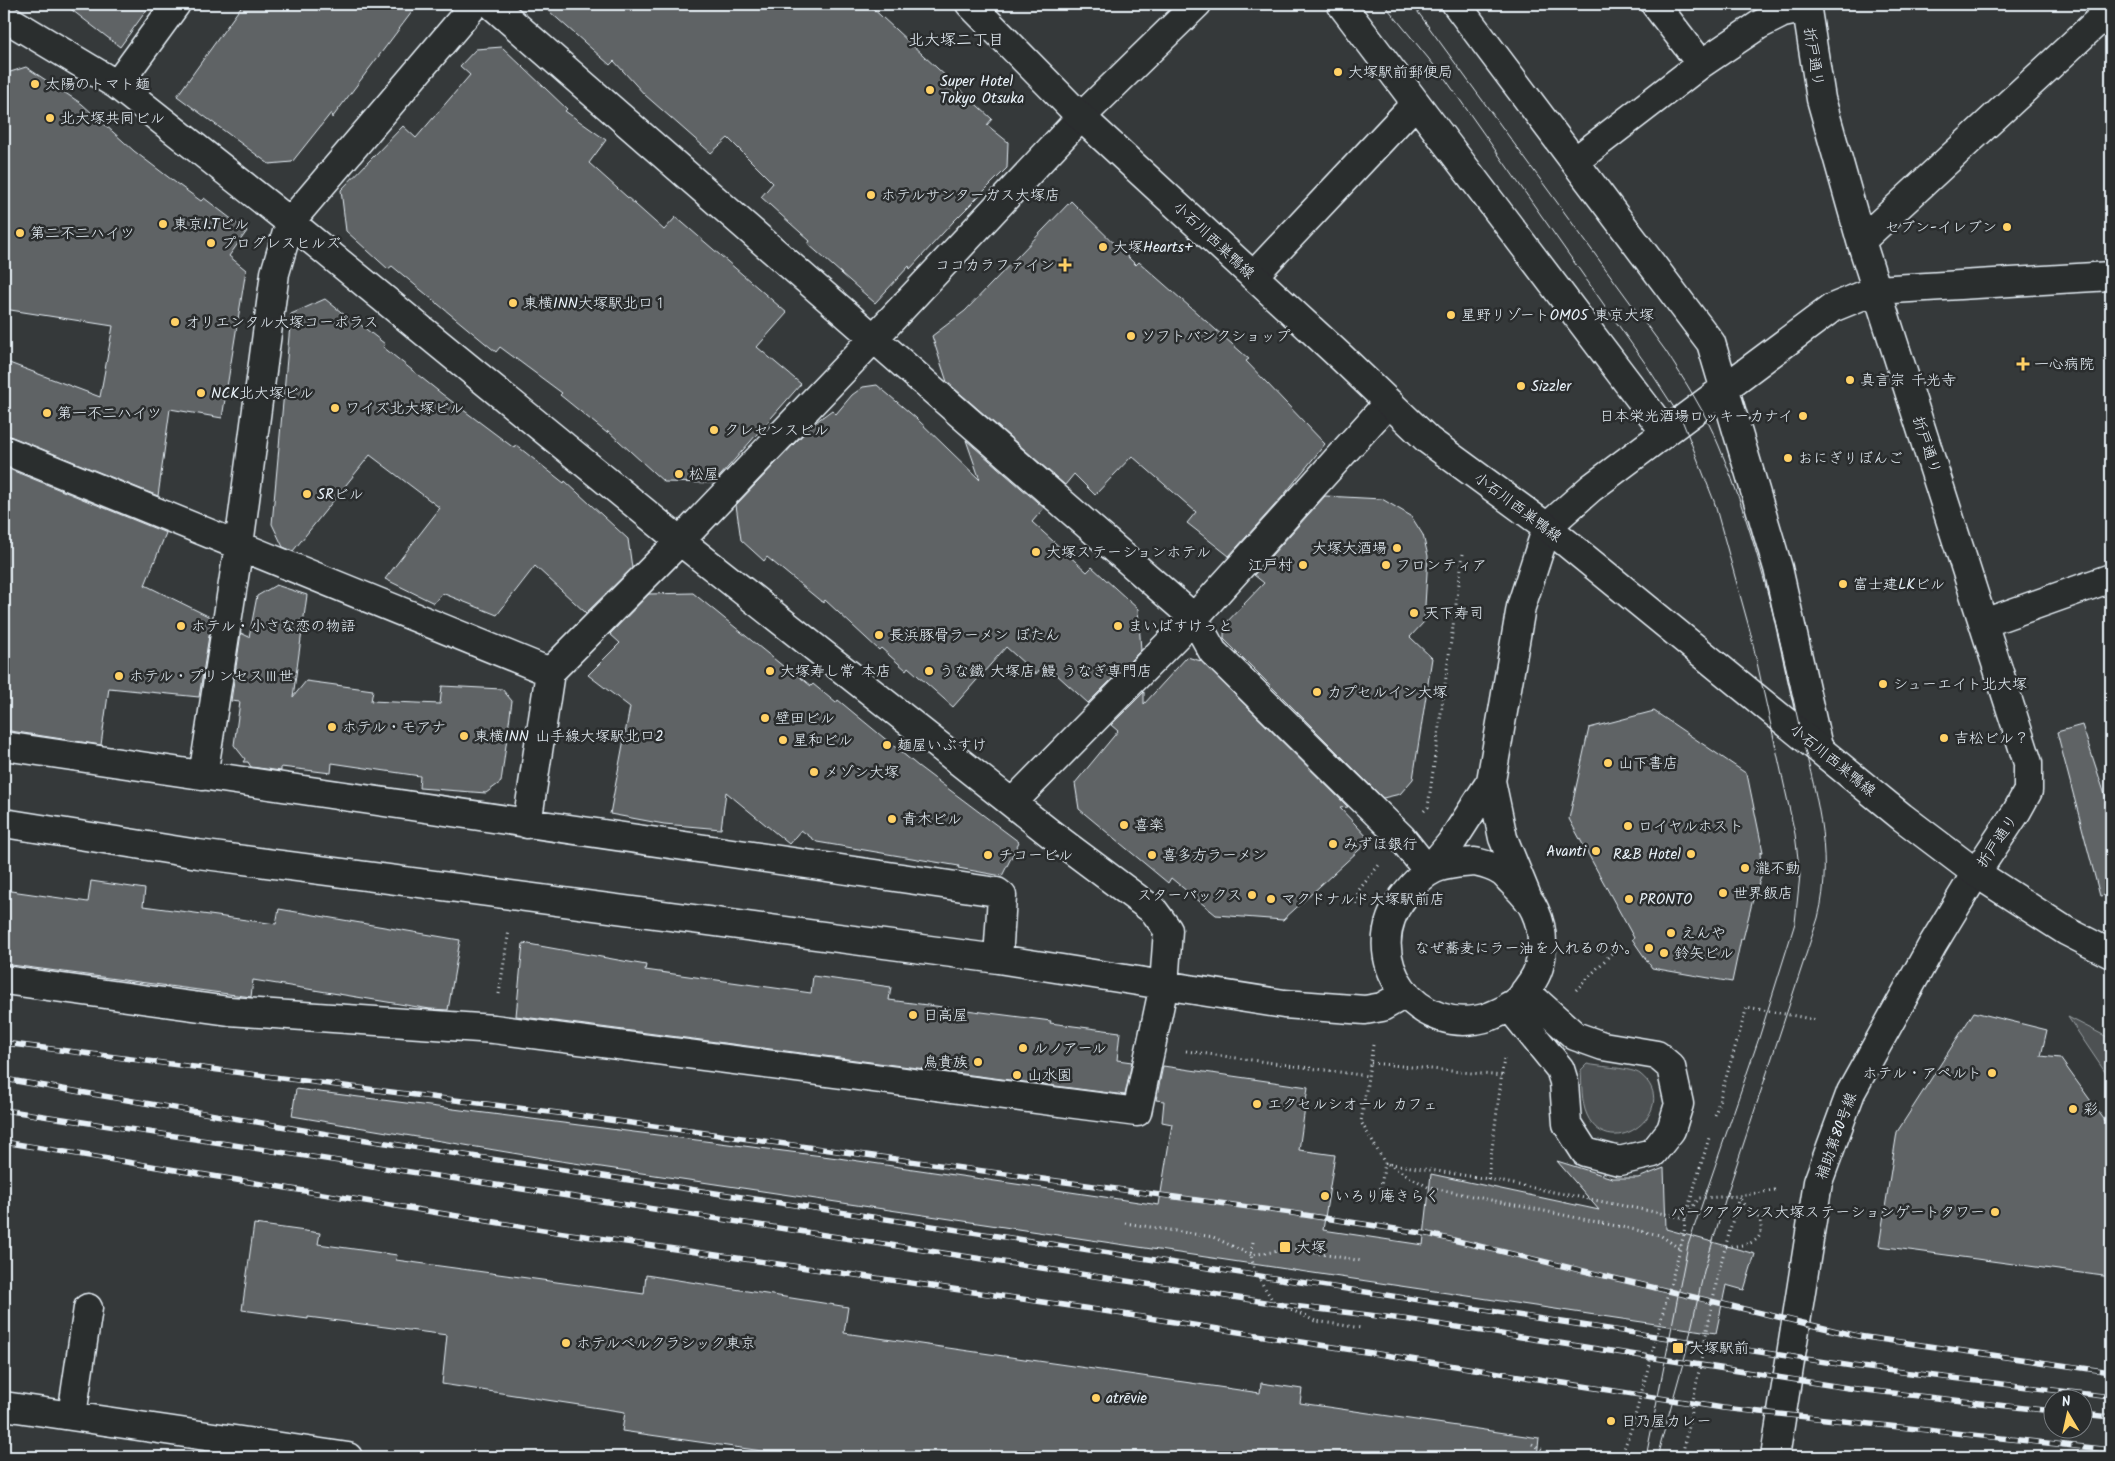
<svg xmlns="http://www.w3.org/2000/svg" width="2115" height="1461" font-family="Kalam,'Klee One',sans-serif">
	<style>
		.green { fill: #4d5152; stroke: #9aa1a5 }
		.building { fill: #5f6365; stroke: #e8f1f8 }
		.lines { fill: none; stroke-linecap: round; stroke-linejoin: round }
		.minor-casing { stroke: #e8f1f8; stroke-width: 31 }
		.major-casing { stroke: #e8f1f8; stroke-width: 31 }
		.path { stroke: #e8f1f8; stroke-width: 3; stroke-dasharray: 1 4; stroke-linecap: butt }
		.minor { stroke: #2a2d2e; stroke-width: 28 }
		.major { stroke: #2a2d2e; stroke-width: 28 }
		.tram { stroke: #e8f1f8; stroke-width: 1 }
		.rail-casing { stroke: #e8f1f8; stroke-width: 5.5 }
		.rail { stroke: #2a2d2e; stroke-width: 4; stroke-dasharray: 11; stroke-linecap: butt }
		.poi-dot { fill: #ffd166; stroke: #2a2d2e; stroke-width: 2 }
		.labels { text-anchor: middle; stroke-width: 5; stroke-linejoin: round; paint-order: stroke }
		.street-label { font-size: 15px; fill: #e8f1f8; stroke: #2a2d2e }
		.poi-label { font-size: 15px; fill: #e8f1f8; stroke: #2a2d2e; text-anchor: start }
		.neighbourhood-label { font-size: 16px; fill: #e8f1f8; stroke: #2a2d2e }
	</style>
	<rect width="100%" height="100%" fill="#35393a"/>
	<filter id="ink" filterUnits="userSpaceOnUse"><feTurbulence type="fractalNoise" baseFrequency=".02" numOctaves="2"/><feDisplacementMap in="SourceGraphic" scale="10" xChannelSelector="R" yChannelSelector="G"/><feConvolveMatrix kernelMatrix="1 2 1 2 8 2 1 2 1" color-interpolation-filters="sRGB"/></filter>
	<g filter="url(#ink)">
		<path class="green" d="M2068,1017L2111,1039V1081Z
			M1587,1064C1600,1067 1632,1068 1640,1074C1684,1108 1610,1166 1587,1115C1581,1102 1582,1084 1581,1070Z"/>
		<path class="building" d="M64,4H151L120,47Z
			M243,4H418L332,118L331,113L292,162L269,164L177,96Z
			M541,4H868L992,119L987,125L1008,142L1007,168L953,222L910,269L909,266L875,303L808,244L810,241L761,197L773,183L728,138L711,153L645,95L614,61L610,65Z
			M502,47L567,109L565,111L606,140L589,163L664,230L676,217L787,313L757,347L801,384L714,483L664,482L608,431L607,433L560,395L562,393L500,347L496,352L392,266L388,269L346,231L341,190L403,126L416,138L470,75L460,66L476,49Z
			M26,67L82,104L134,151L176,183L201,201L204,198L247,231L229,256L246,270L222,418L170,409L158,496L10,436L4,435V361L100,397L113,326L4,309V74Z
			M1071,201L1136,265L1139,262L1249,359L1246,361L1325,444L1283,496L1229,556L1187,523L1196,512L1132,456L1095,495L1074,474L1065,485L947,382L932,336L965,311Z
			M325,299L356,324L357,322L385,344L383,347L442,394L514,448L516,445L564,483L565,481L628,539L632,568L586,613L535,566L497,615L442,593L434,603L385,579L440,508L370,455L293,551L283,547L272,524L291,314Z
			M877,385L916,418L980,480L966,440L1044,508L1032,522L1087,572L1092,567L1138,609L1141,650L1088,703L1045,664L1036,674L1006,647L953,707L908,667L906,670L881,648L879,650L825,600L823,603L767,557L764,561L741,540L736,505L813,424L832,410L836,414L852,395L863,387Z
			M4,467L166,533L145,585L212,618L199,697L109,688L101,745L4,730Z
			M1325,496L1382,499L1411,516L1423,535L1428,556L1424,622L1410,637L1432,658L1413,779L1400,794L1383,798L1224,639V625L1264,583L1254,575Z
			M276,585L307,595L293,697L306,681L373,690L371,701L440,704L442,686L502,689L512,701L501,782L486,793L419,788L420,776L332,763L331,773L281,767V771L251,767L248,762H243L245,759L234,745L240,702L231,701L241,633L249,637L257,596Z
			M693,593L789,671L790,669L811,686L813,684L836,703L838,700L918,766L1019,842L1002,876L958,868L959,866L817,842L801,830L789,844L726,792L721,829L664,824L610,814L630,707L588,675L620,643L610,634L649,594Z
			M1187,657L1201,661L1348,807L1340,808L1370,840L1283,920L1216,915L1171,878L1168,883L1079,809L1075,783L1118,731L1111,725L1144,692V704Z
			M1654,711L1747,774L1763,852L1760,853L1762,874L1752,903L1743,939H1741L1732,982L1652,968L1632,939L1634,938L1569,819L1589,728Z
			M2082,725L2111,813V894L2100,896L2057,732Z
			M91,881L145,889L143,906L276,924L279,909L460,940L448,1010L430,1009L253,980L251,997L4,964V890L88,902Z
			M523,943L646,965L645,970L811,993L813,976L891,987L889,1000L1051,1021L1050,1023L1120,1032L1117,1060L1132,1062L1125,1095L516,1016Z
			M1974,1012L2047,1030L2041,1056L2060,1058L2111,1129V1277L1879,1246L1897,1132Z
			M1163,1066L1308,1087L1299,1150L1335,1155L1323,1230L1423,1245L1431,1174L1599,1210L1557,1161L1612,1178H1638L1664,1168L1666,1229L1755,1254L1744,1290L1726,1285L1716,1333L554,1160L292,1116L296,1089L838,1158L1159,1205L1172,1124L1162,1122L1164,1101L1156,1100Z
			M254,1224L320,1233L318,1244L397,1255L396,1260L644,1294L646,1275L848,1307L844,1333L1260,1393L1261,1383L1302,1389L1300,1403L1539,1438L1537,1457H804L622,1431L625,1412L442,1384L447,1335L308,1317V1319L242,1310Z"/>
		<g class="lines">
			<g class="minor-casing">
				<path id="minor" d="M491,4L1194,618L1213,652L1401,837L1428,871L1451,843L1491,781
					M1341,4L1665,432
					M1456,4L1711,343L1778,568L1818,747
					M1655,4L1701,64
					M4,17L117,85L290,222L680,541L1051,834L1154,911L1168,930L1164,985L1137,1112L494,1029L229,1011L4,980
					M117,85L176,4
					M1575,161L1701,64L1759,25L1783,13L1807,8
					M1861,241L2111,9
					M1253,276L1416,103
					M4,450L550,672
					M1984,623L2111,578
					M4,746L997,892L1002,896L998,959
					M203,776L239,545L275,273L290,222L475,4
					M1012,803L1194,618L1388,403
					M4,823L198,854L998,959L1284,1004L1365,1010L1382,1007L1405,994
					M527,824L550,672L680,541L874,338L1081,117L1197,4
					M1475,862C1483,864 1493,866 1500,871C1504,873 1508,878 1511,881C1520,890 1530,899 1535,911C1545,932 1545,964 1531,983C1527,988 1524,994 1520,999C1512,1007 1501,1012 1491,1016C1418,1042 1355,957 1404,896C1426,867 1440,864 1475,862Z
					M1528,899L1503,838L1491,781L1521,607L1547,527L1591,488L1832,308L1876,290L2111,276
					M1509,1006L1560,1069L1564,1082L1567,1124L1585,1152L1619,1161L1653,1153L1671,1130L1679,1104L1671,1067L1657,1055L1603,1046L1575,1036L1525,991
					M4,1406L348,1457
					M72,1415L88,1308
					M1775,1457L1818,1182L1851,1092L1933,944L1976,873L2017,811L2028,791V763L1861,241L1821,99L1806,4"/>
			</g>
			<g class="major-casing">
				<path id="major" d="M970,4L1081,117L1341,357L1428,440L1547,527L1902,817L1976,873L2066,931L2111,954"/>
			</g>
			<path class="path" d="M1424,811L1428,807L1463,554
				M1357,904L1358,891L1379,865
				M1576,990L1613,952
				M499,994L509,930
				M1373,1045L1361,1122L1385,1163L1380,1191
				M1186,1051L1368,1076
				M1371,1063L1502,1076
				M1715,1115L1747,1007L1817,1020
				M1385,1163L1488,1179L1685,1218L1699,1198L1739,1196L1775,1190
				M1388,1164L1428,1187L1660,1235L1680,1249
				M1488,1179L1504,1058
				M1125,1223L1213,1237L1251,1255L1293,1249L1362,1261
				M1253,1242L1251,1255L1255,1272L1273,1301L1315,1321L1361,1328
				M1726,1247C1740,1245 1763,1246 1761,1226C1761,1221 1758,1216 1754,1213C1745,1204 1746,1210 1739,1196
				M1532,1444L1556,1457
				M1621,1457L1633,1424L1684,1234L1685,1218L1709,1138
				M1682,1457L1718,1274L1739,1197"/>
			<use href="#minor" class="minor"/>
			<use href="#major" class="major"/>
			<path class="tram" d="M1384,4L1446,80L1645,363L1682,420L1714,501L1750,631L1795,834L1800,875L1795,923L1759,1038L1688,1245L1646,1457
				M1412,4L1665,350C1685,381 1705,412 1719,446C1756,535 1778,630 1799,725C1814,788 1835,852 1818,918L1726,1197L1704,1271L1685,1356L1657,1457"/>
			<g class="rail-casing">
				<path id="rail" d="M4,1043L558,1113L1292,1213L1428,1234L1858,1336L2111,1372
					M4,1079L327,1134L1852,1366L2111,1397
					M4,1110L1284,1305L1411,1320L1848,1388L2052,1411
					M4,1142L543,1230L1091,1309L1723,1408L2111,1450
					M2082,1414L2111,1417"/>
			</g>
			<use href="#rail" class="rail"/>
		</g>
	</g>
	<g class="poi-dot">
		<circle cx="1338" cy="72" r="5"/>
		<circle cx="35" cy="84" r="5"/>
		<circle cx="930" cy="90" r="5"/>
		<circle cx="50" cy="118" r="5"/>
		<circle cx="871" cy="195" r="5"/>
		<circle cx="163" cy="224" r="5"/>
		<circle cx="2007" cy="227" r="5"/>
		<circle cx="20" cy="233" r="5"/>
		<circle cx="211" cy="243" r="5"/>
		<circle cx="1103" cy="247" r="5"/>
		<path d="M1062.5 257.5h5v5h5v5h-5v5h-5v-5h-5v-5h5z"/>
		<circle cx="513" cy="303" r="5"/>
		<circle cx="1451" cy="315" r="5"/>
		<circle cx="175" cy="322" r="5"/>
		<circle cx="1131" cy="336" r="5"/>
		<path d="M2020.5 356.5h5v5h5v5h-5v5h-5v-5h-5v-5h5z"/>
		<circle cx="1850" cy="380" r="5"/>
		<circle cx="1521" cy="386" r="5"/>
		<circle cx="201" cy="393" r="5"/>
		<circle cx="335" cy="408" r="5"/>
		<circle cx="47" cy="413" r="5"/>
		<circle cx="1803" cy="416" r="5"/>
		<circle cx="714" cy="430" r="5"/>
		<circle cx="1788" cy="458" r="5"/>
		<circle cx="679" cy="474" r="5"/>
		<circle cx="307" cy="494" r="5"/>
		<circle cx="1397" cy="548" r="5"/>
		<circle cx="1036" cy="552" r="5"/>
		<circle cx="1303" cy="565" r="5"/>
		<circle cx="1386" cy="565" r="5"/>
		<circle cx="1843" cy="584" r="5"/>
		<circle cx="1414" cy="613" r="5"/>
		<circle cx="181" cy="626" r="5"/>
		<circle cx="1118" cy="626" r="5"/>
		<circle cx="879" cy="635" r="5"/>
		<circle cx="770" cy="671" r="5"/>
		<circle cx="929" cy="671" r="5"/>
		<circle cx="119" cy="676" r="5"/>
		<circle cx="1883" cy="684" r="5"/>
		<circle cx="1317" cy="692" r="5"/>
		<circle cx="765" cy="718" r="5"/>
		<circle cx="332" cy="727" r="5"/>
		<circle cx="464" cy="736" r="5"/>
		<circle cx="1944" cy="738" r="5"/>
		<circle cx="783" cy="740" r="5"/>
		<circle cx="887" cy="745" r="5"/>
		<circle cx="1608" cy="763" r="5"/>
		<circle cx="814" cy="772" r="5"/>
		<circle cx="892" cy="819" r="5"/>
		<circle cx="1124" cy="825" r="5"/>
		<circle cx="1628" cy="826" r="5"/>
		<circle cx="1333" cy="844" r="5"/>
		<circle cx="1596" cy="851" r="5"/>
		<circle cx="1691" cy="854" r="5"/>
		<circle cx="988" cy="855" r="5"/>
		<circle cx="1152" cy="855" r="5"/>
		<circle cx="1745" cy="868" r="5"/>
		<circle cx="1723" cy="893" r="5"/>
		<circle cx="1252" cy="895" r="5"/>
		<circle cx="1271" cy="899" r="5"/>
		<circle cx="1629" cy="899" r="5"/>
		<circle cx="1671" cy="933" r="5"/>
		<circle cx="1649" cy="948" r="5"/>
		<circle cx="1664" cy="953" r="5"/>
		<circle cx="913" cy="1015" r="5"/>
		<circle cx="1023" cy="1048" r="5"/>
		<circle cx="978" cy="1062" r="5"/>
		<circle cx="1992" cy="1073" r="5"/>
		<circle cx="1017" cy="1075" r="5"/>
		<circle cx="1257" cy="1104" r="5"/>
		<circle cx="2073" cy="1109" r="5"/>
		<circle cx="1325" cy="1196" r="5"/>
		<circle cx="1995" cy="1212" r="5"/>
		<rect x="1279" y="1241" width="12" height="12" rx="2.5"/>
		<circle cx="566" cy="1343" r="5"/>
		<rect x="1672" y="1342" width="12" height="12" rx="2.5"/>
		<circle cx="1096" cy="1398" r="5"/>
		<circle cx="1611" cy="1421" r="5"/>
	</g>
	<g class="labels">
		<g class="street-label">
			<text transform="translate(1814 57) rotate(81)" y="5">折戸通り</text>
			<text transform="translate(1214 240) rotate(43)" y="5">小石川西巣鴨線</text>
			<text transform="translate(1927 445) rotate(72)" y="5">折戸通り</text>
			<text transform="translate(1518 507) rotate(37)" y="5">小石川西巣鴨線</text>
			<text transform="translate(1833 760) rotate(39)" y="5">小石川西巣鴨線</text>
			<text transform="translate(1997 841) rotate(-56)" y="5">折戸通り</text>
			<text transform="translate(1836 1136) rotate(-70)" y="5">補助第80号線</text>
		</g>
		<g class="poi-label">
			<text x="1348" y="77">大塚駅前郵便局</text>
			<text x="940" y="86">Super Hotel<tspan x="940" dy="17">Tokyo Otsuka</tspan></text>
			<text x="45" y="89">太陽のトマト麺</text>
			<text x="60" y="123">北大塚共同ビル</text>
			<text x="881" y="200">ホテルサンターガス大塚店</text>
			<text x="173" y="229">東京I.Tビル</text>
			<text x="1997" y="232" text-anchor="end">セブン-イレブン</text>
			<text x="30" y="238">第二不二ハイツ</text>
			<text x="221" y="248">プログレスヒルズ</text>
			<text x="1113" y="252">大塚Hearts+</text>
			<text x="1055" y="270" text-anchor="end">ココカラファイン</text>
			<text x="523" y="308">東横INN大塚駅北口１</text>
			<text x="1461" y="320">星野リゾートOMO5 東京大塚</text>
			<text x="185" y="327">オリエンタル大塚コーポラス</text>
			<text x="1141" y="341">ソフトバンクショップ</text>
			<text x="2034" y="369">一心病院</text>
			<text x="1860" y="385">真言宗 千光寺</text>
			<text x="1531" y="391">Sizzler</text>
			<text x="211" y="398">NCK北大塚ビル</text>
			<text x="345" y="413">ワイズ北大塚ビル</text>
			<text x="57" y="418">第一不二ハイツ</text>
			<text x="1793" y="421" text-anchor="end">日本栄光酒場ロッキーカナイ</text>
			<text x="724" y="435">クレセンスビル</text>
			<text x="1798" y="463">おにぎりぼんご</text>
			<text x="689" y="479">松屋</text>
			<text x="317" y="499">SRビル</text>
			<text x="1387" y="553" text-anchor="end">大塚大酒場</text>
			<text x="1046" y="557">大塚ステーションホテル</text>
			<text x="1293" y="570" text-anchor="end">江戸村</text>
			<text x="1396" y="570">フロンティア</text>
			<text x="1853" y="589">富士建LKビル</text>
			<text x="1424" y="618">天下寿司</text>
			<text x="191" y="631">ホテル・小さな恋の物語</text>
			<text x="1128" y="631">まいばすけっと</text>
			<text x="889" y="640">長浜豚骨ラーメン ぼたん</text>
			<text x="780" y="676">大塚寿し常 本店</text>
			<text x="939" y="676">うな鐵 大塚店 鰻 うなぎ専門店</text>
			<text x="129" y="681">ホテル・プリンセスⅢ世</text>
			<text x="1893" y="689">シューエイト北大塚</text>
			<text x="1327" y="697">カプセルイン大塚</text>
			<text x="775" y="723">壁田ビル</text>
			<text x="342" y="732">ホテル・モアナ</text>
			<text x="474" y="741">東横INN 山手線大塚駅北口2</text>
			<text x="1954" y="743">吉松ビル？</text>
			<text x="793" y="745">星和ビル</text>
			<text x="897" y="750">麺屋いぶすけ</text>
			<text x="1618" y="768">山下書店</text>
			<text x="824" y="777">メゾン大塚</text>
			<text x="902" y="824">青木ビル</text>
			<text x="1134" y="830">喜楽</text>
			<text x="1638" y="831">ロイヤルホスト</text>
			<text x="1343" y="849">みずほ銀行</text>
			<text x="1586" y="856" text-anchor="end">Avanti</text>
			<text x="1681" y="859" text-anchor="end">R&amp;B Hotel</text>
			<text x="998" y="860">チコービル</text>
			<text x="1162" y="860">喜多方ラーメン</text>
			<text x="1755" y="873">瀧不動</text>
			<text x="1733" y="898">世界飯店</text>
			<text x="1242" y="900" text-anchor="end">スターバックス</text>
			<text x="1281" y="904">マクドナルド大塚駅前店</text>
			<text x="1639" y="904">PRONTO</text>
			<text x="1681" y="938">えんや</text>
			<text x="1639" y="953" text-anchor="end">なぜ蕎麦にラー油を入れるのか。</text>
			<text x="1674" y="958">鈴矢ビル</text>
			<text x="923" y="1020">日高屋</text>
			<text x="1033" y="1053">ルノアール</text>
			<text x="968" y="1067" text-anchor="end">鳥貴族</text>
			<text x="1982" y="1078" text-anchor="end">ホテル・アペルト</text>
			<text x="1027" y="1080">山水園</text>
			<text x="1267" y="1109">エクセルシオール カフェ</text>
			<text x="2083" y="1114">彩</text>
			<text x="1335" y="1201">いろり庵きらく</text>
			<text x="1985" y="1217" text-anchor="end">パークアクシス大塚ステーションゲートタワー</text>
			<text x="1296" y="1252">大塚</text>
			<text x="576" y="1348">ホテルベルクラシック東京</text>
			<text x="1689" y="1353">大塚駅前</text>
			<text x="1106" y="1403">atrēvie</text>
			<text x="1621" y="1426">日乃屋カレー</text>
		</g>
		<g class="neighbourhood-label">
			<text x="956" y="45">北大塚二丁目</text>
		</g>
	</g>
	<rect width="2115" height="1461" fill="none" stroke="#2a2d2e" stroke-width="20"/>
	<rect x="10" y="10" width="2095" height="1441" fill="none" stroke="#e8f1f8" stroke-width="2" filter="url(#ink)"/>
	<g transform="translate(2068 1414) rotate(351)"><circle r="24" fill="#2a2d2e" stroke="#767b7f"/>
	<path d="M0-4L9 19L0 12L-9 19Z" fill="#ffd166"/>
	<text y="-8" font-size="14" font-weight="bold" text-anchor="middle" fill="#e8f1f8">N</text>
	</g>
</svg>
